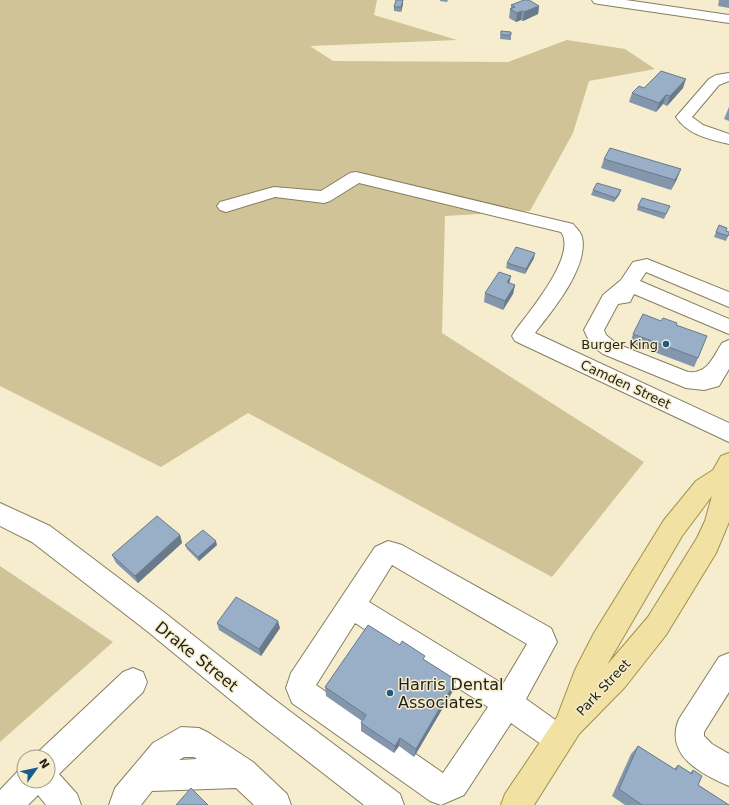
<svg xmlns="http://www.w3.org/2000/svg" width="729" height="805" font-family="'DejaVu Sans',sans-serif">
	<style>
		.green { fill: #cfc397 }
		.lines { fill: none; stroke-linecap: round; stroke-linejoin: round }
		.minor-casing { stroke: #867e61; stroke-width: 2 }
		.major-casing { stroke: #a29049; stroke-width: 2 }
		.minor { fill: #fff; fill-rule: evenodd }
		.major { fill: #f1e1a3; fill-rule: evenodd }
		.wall { fill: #8396ab }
		.shaded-wall { fill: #6a7a8b }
		.building { fill: #98afc7; stroke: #6a7a8b }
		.poi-dot { fill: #1a5b91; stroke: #f5edcd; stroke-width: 1.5 }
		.labels { text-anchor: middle; stroke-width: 3; stroke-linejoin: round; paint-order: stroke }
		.poi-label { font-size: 13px; fill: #221f14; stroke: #f5edcd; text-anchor: end }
		.street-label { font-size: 13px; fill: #221f14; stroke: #f5edcd }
		.near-street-label { font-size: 16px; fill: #221f14; stroke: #f5edcd }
		.near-poi-label { font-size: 16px; fill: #221f14; stroke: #f5edcd; text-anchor: start }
	</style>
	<rect width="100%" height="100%" fill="#f5edcd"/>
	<path class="green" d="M0,0H377L374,15L457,40L310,46L333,61L508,62L567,40L625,49L655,69L589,81L573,133L530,211L445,216L442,333L644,462L552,577L248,413L161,467L0,386Z
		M0,566L113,642L0,742Z"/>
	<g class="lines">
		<g class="minor-casing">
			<path id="minor" d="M592,0H626L729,15V23L599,4L594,3Z
				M729,73V81L719,85L692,117L703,125L729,134V144C709,139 688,135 676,117L709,79L716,75Z
				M356,172L573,224C576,228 581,232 582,237C589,267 552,311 535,333L729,423V442L515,341L512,336L515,331C528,313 578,255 561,232L359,183L330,201L324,203L275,197L226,212L220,210L217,206L220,202L274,187L321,191L350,173Z
				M647,259L729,292V307L646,272L640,281L729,319V334L634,294L630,302L618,304L604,330L606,335L617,344L688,372C708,374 713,357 722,343L729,340V369L719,386L704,390L686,388L603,354L591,345L584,330L603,295L621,280L633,262Z
				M0,503L50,526L165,613L275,700L400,794L404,805H364L255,720L147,631L32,542L0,526Z
				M388,541L402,545L551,628L557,642L526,699L568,729L573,739L568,749L558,754L548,749L511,723L464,795L441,805L430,801L292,703L286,688L291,673L375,547ZM392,565L527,644L503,684L369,602ZM355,623L488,707L443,773L316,685Z
				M729,653V692L704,732V736L712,744L729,754V786C701,774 664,755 679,719L719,657Z
				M133,668L143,672L147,682L143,692L59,774L77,794L81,805H46L38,795L28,805H0V790L19,770L24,768V781H48V757H36L37,753L123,672Z
				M181,727L199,728L209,733L253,762L287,794L291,805H254L236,788L152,791L141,805H109L115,788L153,743ZM184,757H194L197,759L179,760Z"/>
		</g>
		<g class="major-casing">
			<path id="major" d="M729,453V522L716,553L666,635L625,687L579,734L534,805H501L505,794L557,717L575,670L594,633L664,520L696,481L713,470L721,456ZM712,496L705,521L697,538L648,617L607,665L682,536Z"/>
		</g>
		<use href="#minor" class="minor"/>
		<use href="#major" class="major"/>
	</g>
	<path class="wall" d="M440,0H448L447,2L440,1Z
		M719,0H729V8L718,6Z
		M403,4L401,12L394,11V7Z
		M511,5L539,6L538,14L523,21L521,20L516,22L509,18L510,9H511Z
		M501,31L511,35V40L500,39Z
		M644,88H683L667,106L663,104L656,112L629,102L632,93Z
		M729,107V121L724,119Z
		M604,159L677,179L671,190L601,168Z
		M593,190H621L619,195L614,202L591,195Z
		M638,206H670L664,219L637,210Z
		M726,231L729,234L726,241L714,237L716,232Z
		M534,258L525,274L506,268L507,263Z
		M510,283L515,285L513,294L503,310L484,302L485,293Z
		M676,325L698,358L694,367L630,343L633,334Z
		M180,535L182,543L138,583L116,563L112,555Z
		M185,545H217L199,561L187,549Z
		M217,623L280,628L261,656L219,630Z
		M424,660L456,680L454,689L414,757L399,746L394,753L361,731V723L362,721L326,696L325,687Z
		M638,746L674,769L678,765L690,773L693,770L698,785L729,805H625L612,796L631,754Z"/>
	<path class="shaded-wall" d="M403,0V4L401,12V7Z
		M539,6L538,14L523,21L524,12Z
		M522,11L521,20L516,22L517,13Z
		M686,79L683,88L667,106L670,96Z
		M666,95L663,104L656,112L659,103Z
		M681,169L677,179L671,190L675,180Z
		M621,190L619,195L614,202L616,198Z
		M535,253L534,258L525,274L526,269Z
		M511,276L509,285L507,282Z
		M515,285L513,294L503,310L505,301Z
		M180,535L182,543L138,583L135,576Z
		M216,541L217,545L199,561L198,557Z
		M278,621L280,628L261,656L259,649Z
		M456,680L454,689L414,757L416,749Z
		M400,738L399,746L394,753L395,746Z"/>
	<path class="building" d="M396,0H403L401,7H394Z
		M524,0H529L539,6L524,12L522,11L517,13L510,9L515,7L511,5Z
		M501,31L511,32V35H501Z
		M661,71L686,79L670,96L666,95L659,103L632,93L639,86L644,88Z
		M610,148L681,169L675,180L604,159Z
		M597,183L621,190L616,198L593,190Z
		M642,198L670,206L666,214L638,206Z
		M719,225L727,228L726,231L729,232V234L728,236L716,232Z
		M516,247L535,253L526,269L507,263Z
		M499,272L511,276L507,282L515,285L505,301L485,293Z
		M643,314L661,321L663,318L677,323L676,325L707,336L698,358L633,334Z
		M157,516L180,535L135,576L112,555Z
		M203,530L216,541L198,557L185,545Z
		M236,597L278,621L259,649L217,623Z
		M368,625L400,645L402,641L425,656L423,659L456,680L416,749L400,738L395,746L361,723L366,715L325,687Z
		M638,746L676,770L678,765L692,774L693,770L702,776L698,785L729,805H642L619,789Z
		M191,788L208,805H176Z"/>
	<g class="poi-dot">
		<circle cx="666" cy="344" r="4"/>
		<circle cx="390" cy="693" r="4"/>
	</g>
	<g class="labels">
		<g class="poi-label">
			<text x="658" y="349">Burger King</text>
		</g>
		<g class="street-label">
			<text transform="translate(626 384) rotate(25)" y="5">Camden Street</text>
			<text transform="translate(603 687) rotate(-47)" y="5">Park Street</text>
		</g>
		<g class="near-street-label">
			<text transform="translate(197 656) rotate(39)" y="6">Drake Street</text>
		</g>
		<g class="near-poi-label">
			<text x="398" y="690">Harris Dental<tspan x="398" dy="18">Associates</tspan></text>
		</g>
	</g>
	<g transform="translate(36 769) rotate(57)"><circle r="19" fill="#f5edcd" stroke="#a19b83"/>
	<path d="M0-3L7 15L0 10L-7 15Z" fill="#1a5b91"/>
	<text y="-6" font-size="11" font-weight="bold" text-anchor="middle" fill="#221f14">N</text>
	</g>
</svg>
